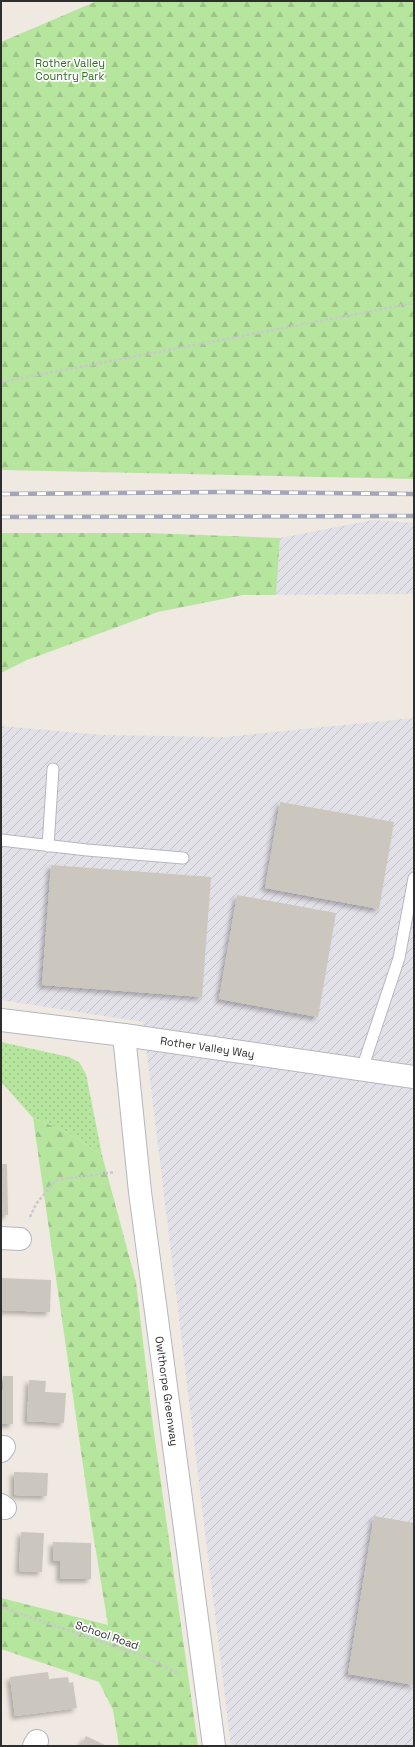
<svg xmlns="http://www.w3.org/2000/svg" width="415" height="1747" font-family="'Space Grotesk',sans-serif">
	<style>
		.industrial { fill: url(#industrial-furrows) }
		.grass { fill: url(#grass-dots) }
		.forest { fill: url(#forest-firs) }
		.building { fill: #cbc7bf; filter: url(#shadow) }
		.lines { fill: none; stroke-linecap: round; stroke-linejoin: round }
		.lane-casing { stroke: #b4b7c1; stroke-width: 13 }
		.street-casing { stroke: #b4b7c1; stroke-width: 24 }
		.secondary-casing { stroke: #b4b7c1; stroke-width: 24 }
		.path { stroke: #c9c9c9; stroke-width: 2.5; stroke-dasharray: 3 2; stroke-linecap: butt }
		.lane { stroke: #fff; stroke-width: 11 }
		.street { stroke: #fff; stroke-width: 22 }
		.secondary { stroke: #fff; stroke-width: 22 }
		.rail-casing { stroke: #a3a6b8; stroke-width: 4.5 }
		.rail { stroke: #fff; stroke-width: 3; stroke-dasharray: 9; stroke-linecap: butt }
		.labels { text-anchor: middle; stroke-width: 3.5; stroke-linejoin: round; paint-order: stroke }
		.park-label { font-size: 11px; fill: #2c6e1b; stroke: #fff }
		.street-label { font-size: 11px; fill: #2e2e2e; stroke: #fff }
	</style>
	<defs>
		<pattern id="industrial-furrows" width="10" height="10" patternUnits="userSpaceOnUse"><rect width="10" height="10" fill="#e3e1e8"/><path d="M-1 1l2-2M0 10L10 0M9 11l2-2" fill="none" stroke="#c3c1c7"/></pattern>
		<pattern id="grass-dots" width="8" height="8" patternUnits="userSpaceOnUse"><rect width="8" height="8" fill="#b6e59e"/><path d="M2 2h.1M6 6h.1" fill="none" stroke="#9dc588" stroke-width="1.8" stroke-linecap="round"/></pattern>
		<pattern id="forest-firs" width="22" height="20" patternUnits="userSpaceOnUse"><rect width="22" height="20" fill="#b6e59e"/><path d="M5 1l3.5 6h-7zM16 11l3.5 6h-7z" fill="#9dc588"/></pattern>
		<filter id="shadow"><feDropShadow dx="-3.5" dy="3.5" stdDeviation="2" flood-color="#0004"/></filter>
	</defs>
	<rect width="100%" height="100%" fill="#efe9e1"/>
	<path class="industrial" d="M373,520L414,523V594L276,595L280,538Z
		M414,718V1746H231L143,1022L1,1000V726L103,735L225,737Z"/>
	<path class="grass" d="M1,1042L69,1057L79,1062L86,1074L102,1155L65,1131L33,1118L4,1085L1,1084Z"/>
	<path class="forest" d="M97,1H414V479L1,470V42Z
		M1,533H147L280,538L276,595H243L158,612L27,660L1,673Z
		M33,1118L65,1131L102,1155L136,1282L153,1426L198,1746H119L113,1710L99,1682L1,1649V1598L108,1625L91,1521Z"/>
	<path class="building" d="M280,802L394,822L379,909L265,888Z
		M51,865L211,877L202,997L42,985Z
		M237,895L336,913L318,1017L219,999Z
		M1,1164H7L8,1215H1Z
		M1,1278L51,1280L50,1312L1,1310Z
		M3,1376H13V1424H1V1389H3Z
		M29,1380L46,1381L45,1392L66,1393L64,1423L27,1421Z
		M14,1472L48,1473L47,1496L14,1495Z
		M374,1516L414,1523V1685L348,1674Z
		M21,1532L44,1533L42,1572L19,1571Z
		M53,1542L91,1543V1579H60V1561H53Z
		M48,1672L49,1679L68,1677L69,1683L73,1682L77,1708L15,1716L10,1677Z
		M86,1736L107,1746H81Z"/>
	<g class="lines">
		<g class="lane-casing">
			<path id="lane" d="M1,840L87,850L183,858
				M48,846L53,769
				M362,1069L399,958L414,878"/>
		</g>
		<g class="street-casing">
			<path id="street" d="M1,1020L124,1035
				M1,1238L20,1239
				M1,1451L4,1447
				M1,1505L5,1508
				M34,1746L37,1741"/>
		</g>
		<g class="secondary-casing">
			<g id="secondary">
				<path id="s1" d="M214,1746L140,1192L124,1035L414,1077"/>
			</g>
		</g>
		<path class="path" d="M1,382L414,303
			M30,1217L36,1204L56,1180L115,1172
			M1,1607L145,1657L180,1674"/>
		<use href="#lane" class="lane"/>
		<use href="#street" class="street"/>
		<use href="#secondary" class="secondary"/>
		<g class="rail-casing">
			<path id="rail" d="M1,494L223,492L414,494
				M1,517L414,516"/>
		</g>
		<use href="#rail" class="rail"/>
	</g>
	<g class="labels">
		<g class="park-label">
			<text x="70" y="67">Rother Valley<tspan x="70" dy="13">Country Park</tspan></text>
		</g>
		<g class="street-label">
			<text dy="4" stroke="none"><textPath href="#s1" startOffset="801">Rother Valley Way</textPath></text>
			<text transform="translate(167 1391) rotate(82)" y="4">Owlthorpe Greenway</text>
			<text transform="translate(107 1635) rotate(19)" y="4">School Road</text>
		</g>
	</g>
	<rect width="415" height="1747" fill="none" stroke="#2e2e2e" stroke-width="4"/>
</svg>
